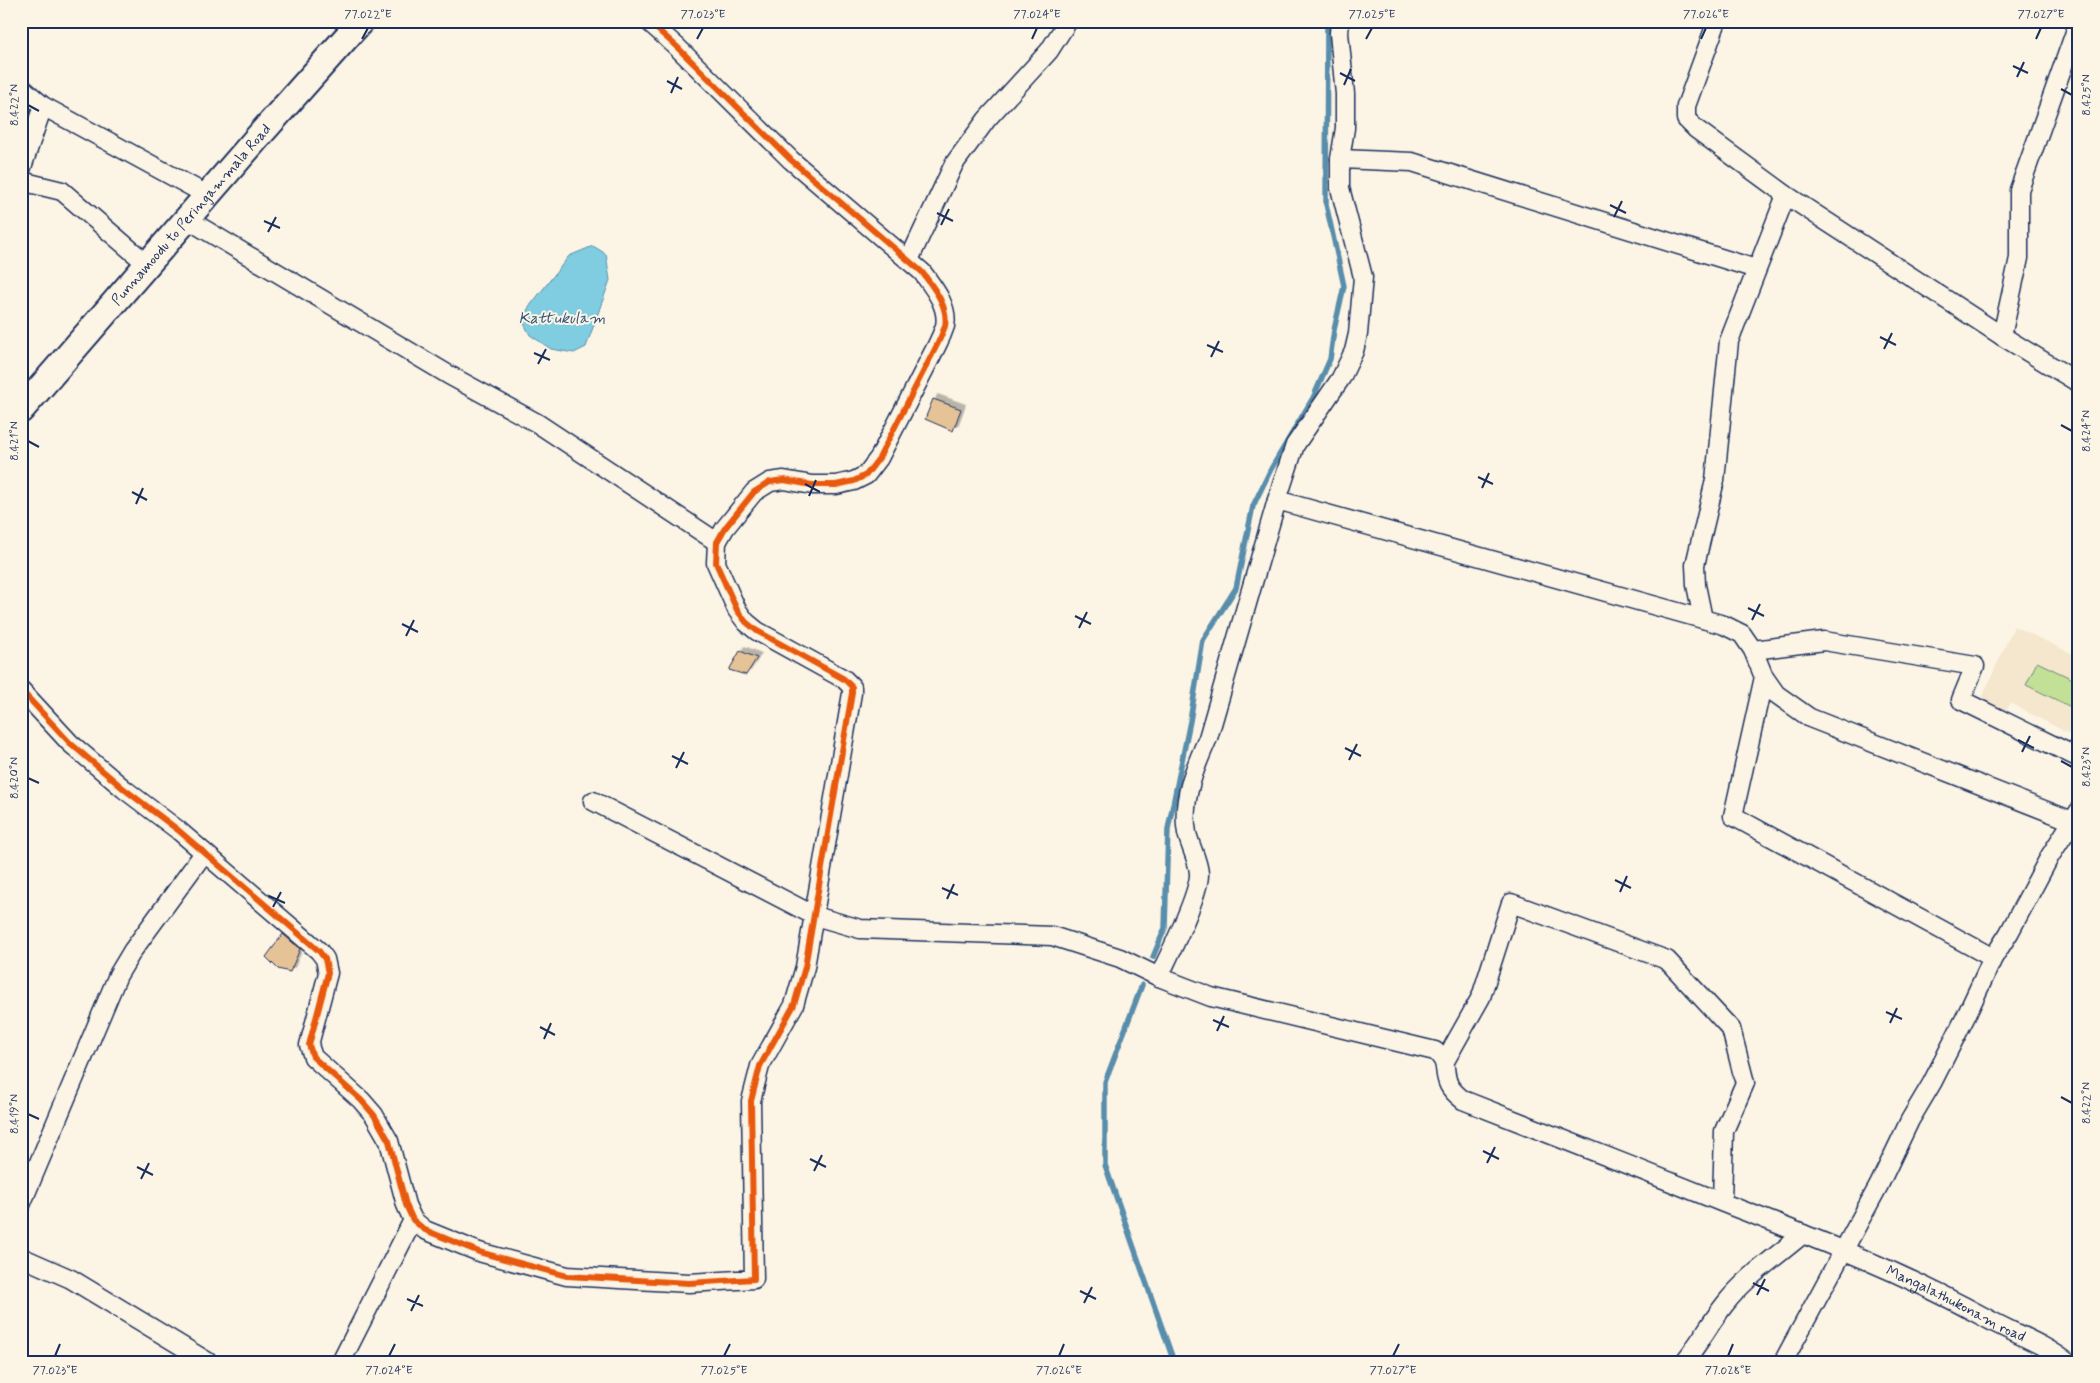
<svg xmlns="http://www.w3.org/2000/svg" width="2100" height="1383" font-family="Mynerve,sans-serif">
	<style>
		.built { fill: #f5e6ce }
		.green { fill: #c3e097; stroke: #6f887a }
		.water { fill: #80cce0; stroke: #588dac }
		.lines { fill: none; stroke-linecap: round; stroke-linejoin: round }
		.stream { stroke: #588dac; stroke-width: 5.5 }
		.building { fill: #e6c397; stroke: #1b2f5e; filter: url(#shadow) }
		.minor-casing { stroke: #1b2f5e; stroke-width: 21 }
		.secondary-casing { stroke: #1b2f5e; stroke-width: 29 }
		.minor { stroke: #fcf5e5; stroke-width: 18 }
		.secondary { stroke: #fcf5e5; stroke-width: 25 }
		.cycleway-casing { stroke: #fcf5e5; stroke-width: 9 }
		.cycleway { stroke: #e8590c; stroke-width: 6 }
		.ticks { fill: none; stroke: #1b2f5e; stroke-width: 2 }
		.labels { text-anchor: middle; stroke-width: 4; stroke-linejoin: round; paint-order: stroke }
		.street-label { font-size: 15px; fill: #1b2f5e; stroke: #fcf5e5 }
		.water-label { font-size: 16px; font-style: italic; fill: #34567e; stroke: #fcf5e5 }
		.neatline { fill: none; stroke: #1b2f5e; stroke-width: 2 }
		.ticks-label { font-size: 12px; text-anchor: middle; fill: #1b2f5e }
	</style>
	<defs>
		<filter id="shadow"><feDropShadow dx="4.5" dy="-4.5" stdDeviation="0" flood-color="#0004"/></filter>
	</defs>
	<rect width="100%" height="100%" fill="#fcf5e5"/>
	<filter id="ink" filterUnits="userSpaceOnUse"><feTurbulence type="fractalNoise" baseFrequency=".02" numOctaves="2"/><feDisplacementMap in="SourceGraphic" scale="10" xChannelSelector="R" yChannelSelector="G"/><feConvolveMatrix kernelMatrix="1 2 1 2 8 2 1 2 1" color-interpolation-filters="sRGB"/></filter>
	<g filter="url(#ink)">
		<path class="built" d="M2014,626L2079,657V739L2010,703L2006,712L1981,700Z"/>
		<path class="green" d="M2037,662L2079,682V711L2026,685Z"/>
		<path class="water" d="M593,246L606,254L610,280L586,347L574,353L551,349L530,335L522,320L529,307L569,256Z"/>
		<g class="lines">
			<path class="stream" d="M1153,957L1165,928L1168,829L1190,721L1203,640L1236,588L1253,506L1271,469L1313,398L1330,359L1334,330L1344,286L1326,204L1327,21
				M1142,985L1105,1082V1165L1174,1362"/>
		</g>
		<path class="building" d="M933,399L961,409L953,431L925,419Z
			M740,651L757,658L746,675L729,670Z
			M283,934L300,949L290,972L278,969L266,957Z"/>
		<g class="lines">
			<g class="minor-casing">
				<g id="minor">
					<path d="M1717,21L1686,106V119L1696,129L1786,195L2002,336L2079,383"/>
					<path d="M21,87L43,106L207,195"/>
					<path d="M1340,159L1412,162L1756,269"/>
					<path d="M21,170L43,106"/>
					<path d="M21,181L62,191L147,264"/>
					<path d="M187,219L449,375L537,423L717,542"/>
					<path d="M909,260L954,164L987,119L1049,51L1068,21"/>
					<path d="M2002,336L2019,258V190L2079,21"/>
					<path d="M1277,500L1295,445L1341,378L1354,351L1358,334L1363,277L1340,188V159L1345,128V94L1339,33L1340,21"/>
					<path d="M1703,619L1696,585L1695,565L1715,480L1729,341L1786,195"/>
					<path d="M1753,650L1824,641L1975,666L1961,700L2079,758"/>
					<path d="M1764,677L1733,816L1993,958"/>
					<path d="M21,690L70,743L124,789L178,830L319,951L325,959L328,973L309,1045L313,1057L361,1100L374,1115L389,1141L406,1205L413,1220L425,1230L479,1252L567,1276L689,1283L754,1279L751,1101L760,1066L794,1005L805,967L852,693V687L844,679L757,631L746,622L737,610L716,563L717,542L725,528L754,492L770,482L784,480L812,485H836L854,481L866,475L879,458L937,345C940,339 943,332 945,326C949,306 933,287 922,272L791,160L676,46L648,21"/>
					<path id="s1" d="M593,801L815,916L860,929L1052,936L1120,958L1159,977L1211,997L1435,1051C1450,1063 1442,1071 1449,1085C1452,1091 1458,1096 1463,1100C1552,1135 1642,1170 1731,1206C1817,1239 1902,1272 1984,1317C2012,1333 2041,1342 2067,1362"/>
					<path d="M1159,977C1169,955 1200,894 1199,873C1198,860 1190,846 1187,833C1181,800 1195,767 1208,738L1277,500L1724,625L1742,634L1753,650L1764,677L1776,694L1810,718L2072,821"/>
					<path d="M1445,1061L1481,997L1511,903L1667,960L1731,1029L1745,1083L1724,1131L1722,1202"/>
					<path d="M21,1205L118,975L133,950L204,853"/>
					<path d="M21,1257L71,1279L208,1362"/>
					<path d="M341,1362L413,1220"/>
					<path d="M1684,1362C1699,1344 1710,1323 1725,1304C1746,1277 1777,1256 1803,1234"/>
					<path d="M1783,1362L1879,1185L1910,1120L1932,1083L1966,1016L1993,958L2009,933L2050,856L2079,811"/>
				</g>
			</g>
			<g class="secondary-casing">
				<g id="secondary">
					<path id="s2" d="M21,410L257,138L361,21"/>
				</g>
			</g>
			<use href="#minor" class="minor"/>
			<use href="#secondary" class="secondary"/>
			<g class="cycleway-casing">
				<path id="cycleway" d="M21,690L70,743L124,789L178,830L319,951L325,959L328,973L309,1045L313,1057L361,1100L374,1115L389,1141L406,1205L413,1220L425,1230L479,1252L567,1276L689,1283L754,1279L751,1101L760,1066L794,1005L805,967L852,693V687L844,679L757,631L746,622L737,610L716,563L717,542L725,528L754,492L770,482L784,480L812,485H836L854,481L866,475L879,458L937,345C940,339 943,332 945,326C949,306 933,287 922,272L791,160L676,46L648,21"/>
			</g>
			<use href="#cycleway" class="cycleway"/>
		</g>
	</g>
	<path class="ticks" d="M362,39L368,28M697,39L703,28M1032,39L1037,28M1366,39L1372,28M1701,39L1706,28M2036,39L2041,28M2013,66L2028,73M1340,73L1355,81M2017,77L2024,62M667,81L682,89M1344,85L1351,69M2061,89L2072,95M671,93L678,77M28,105L39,111M1610,205L1626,213M937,213L953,221M1614,217L1622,201M264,221L280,228M941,225L949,209M268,232L276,217M1880,337L1896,345M1207,345L1223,352M1884,349L1892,333M534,353L550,360M1211,357L1219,341M538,364L546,349M2061,425L2072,431M28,441L39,447M1478,477L1493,484M805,484L820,492M1482,488L1489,473M132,492L147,500M809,496L816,480M136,504L143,488M1748,608L1764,616M1075,616L1091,624M1752,620L1760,604M402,624L418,632M1079,628L1087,612M406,636L414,620M2018,740L2034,748M1345,748L1361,756M2022,752L2030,736M672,756L688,764M1349,760L1357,744M2061,761L2072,767M676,768L684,752M28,778L39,783M1615,880L1631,888M942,888L958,895M1620,892L1627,876M269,896L285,903M947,899L954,884M273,907L281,892M1886,1012L1902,1019M1213,1020L1229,1027M1890,1023L1897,1008M540,1027L555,1035M1217,1031L1224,1016M544,1039L551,1023M2061,1097L2072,1103M28,1114L39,1119M1483,1151L1499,1159M810,1159L826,1167M1487,1163L1495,1147M137,1167L153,1175M814,1171L822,1155M141,1179L149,1163M1753,1283L1769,1291M1080,1291L1096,1299M1757,1295L1765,1279M407,1299L423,1306M1084,1303L1092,1287M411,1311L419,1295M55,1356L60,1344M389,1356L395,1344M724,1356L730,1344M1059,1356L1064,1344M1393,1356L1399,1344M1728,1356L1733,1344"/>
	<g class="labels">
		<g class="street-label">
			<text dy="5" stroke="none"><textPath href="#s2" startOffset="259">Punnamoodu to Peringammala Road</textPath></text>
			<text dy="5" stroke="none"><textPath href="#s1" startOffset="1482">Mangalathukonam road</textPath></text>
		</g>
		<g class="water-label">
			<text x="562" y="323">Kattukulam</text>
		</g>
	</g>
	<rect width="2100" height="1383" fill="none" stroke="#fcf5e5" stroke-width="55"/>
	<rect x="28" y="28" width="2044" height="1328" class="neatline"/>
	<g class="ticks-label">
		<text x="368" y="18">77.022°E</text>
		<text x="703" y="18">77.023°E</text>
		<text x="1037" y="18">77.024°E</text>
		<text x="1372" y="18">77.025°E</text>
		<text x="1706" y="18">77.026°E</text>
		<text x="2041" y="18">77.027°E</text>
		<text transform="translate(2086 95) rotate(-90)" y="4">8.425°N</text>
		<text transform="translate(14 105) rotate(-90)" y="4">8.422°N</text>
		<text transform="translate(2086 431) rotate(-90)" y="4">8.424°N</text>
		<text transform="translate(14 441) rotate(-90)" y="4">8.421°N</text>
		<text transform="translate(2086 767) rotate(-90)" y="4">8.423°N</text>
		<text transform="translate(14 778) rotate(-90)" y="4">8.420°N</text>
		<text transform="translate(2086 1103) rotate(-90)" y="4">8.422°N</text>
		<text transform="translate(14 1114) rotate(-90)" y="4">8.419°N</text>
		<text x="55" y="1374">77.023°E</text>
		<text x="389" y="1374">77.024°E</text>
		<text x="724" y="1374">77.025°E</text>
		<text x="1059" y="1374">77.026°E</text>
		<text x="1393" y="1374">77.027°E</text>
		<text x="1728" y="1374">77.028°E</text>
	</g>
</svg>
